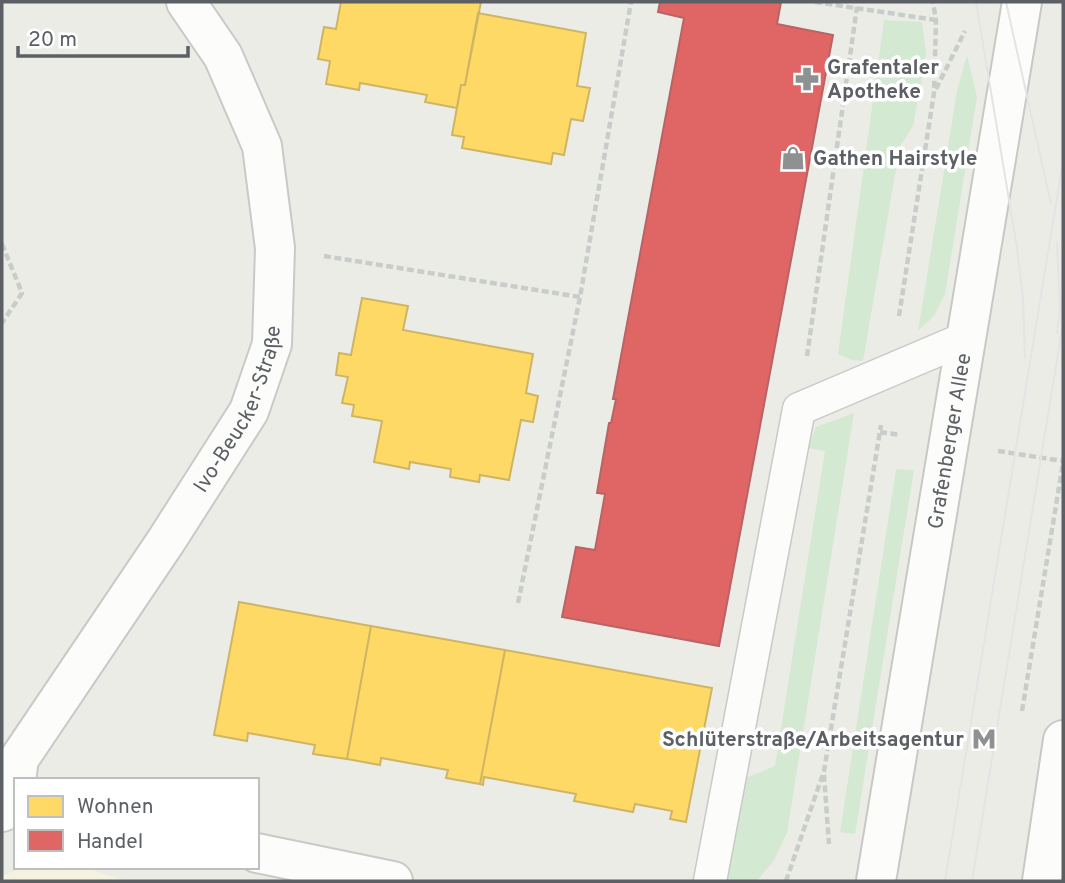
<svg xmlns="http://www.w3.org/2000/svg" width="1065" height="883" font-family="Overpass,sans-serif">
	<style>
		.commercial { fill: #f6f2e0 }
		.green { fill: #d4e9d2 }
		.homes { fill: #ffd966; stroke: #ceb566; stroke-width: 2 }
		.shops { fill: #e06666; stroke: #b86466; stroke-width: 2 }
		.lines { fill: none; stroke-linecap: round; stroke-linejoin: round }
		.service-casing { stroke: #c9c9c9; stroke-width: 35 }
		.minor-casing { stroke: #c9c9c9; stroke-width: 42 }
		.secondary-casing { stroke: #c8c9c7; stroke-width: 42 }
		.path { stroke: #c8cdca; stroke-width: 4.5; stroke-dasharray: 7 3.5; stroke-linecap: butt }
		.service { stroke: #fcfcfb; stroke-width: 32 }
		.minor { stroke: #fcfcfb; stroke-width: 38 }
		.secondary { stroke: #fcfcfb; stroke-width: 38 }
		.tram { stroke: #e3e4e3; stroke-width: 2 }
		.labels { text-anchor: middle; stroke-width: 7; stroke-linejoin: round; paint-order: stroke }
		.poi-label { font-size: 21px; font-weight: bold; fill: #5c6065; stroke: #fff; text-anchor: start }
		.street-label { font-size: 21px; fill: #5c6065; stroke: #fff }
	</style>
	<rect width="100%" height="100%" fill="#ecece7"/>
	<path class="commercial" d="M24,867H82L128,881H2V876Z"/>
	<path class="green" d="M884,20L922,22L926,52L924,68L913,126L900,146L863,361L851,360L838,354Z
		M967,55L977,97L945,294L934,316L918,331L957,91Z
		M854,413L787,833L774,860L757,881L727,880L745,778L775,766L825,451L808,448L816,427Z
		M896,469L914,470L855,834L840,832Z"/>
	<path class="homes" d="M341,2H481L465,85H461L457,108L425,102L427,95L360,83L359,90L326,84L330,61L318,59L324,27L336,29Z
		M478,13L586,33L577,86L590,88L583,121L571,119L564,155L553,153L551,164L462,148L464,137L452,135L461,85H465Z
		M362,298L408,306L403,330L533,354L526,393L538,396L533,422L521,420L509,480L480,475L479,482L450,477L451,469L410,462L409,469L374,462L382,421L352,416L354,405L342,403L348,377L336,375L339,353L351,355Z
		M239,602L371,626L347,759L313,754L315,745L248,733L247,741L214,735Z
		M371,626L505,650L480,784L446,778L448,770L381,758L380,765L347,759Z
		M505,650L712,688L686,822L670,819L672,811L635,804L633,812L574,801L576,794L484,777L483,785L480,784Z"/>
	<path class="shops" d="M660,2H781L777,24L833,35L719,646L562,617L576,547L595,550L605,494L597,493L609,423H611L616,399H613L684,18L658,12Z"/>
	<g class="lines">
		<g class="service-casing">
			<path id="service" d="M710,881L799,409L966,338"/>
		</g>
		<g class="minor-casing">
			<g id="minor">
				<path id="s1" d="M16,780L19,759L166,541L249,411L272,344L275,248L262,146L223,56L186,2"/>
				<path d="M2,812L16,806"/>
				<path d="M257,853L393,881"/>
			</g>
		</g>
		<g class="secondary-casing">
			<g id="secondary">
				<path id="s2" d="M876,881L1022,2"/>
				<path d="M1042,881L1063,740"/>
			</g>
		</g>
		<path class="path" d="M815,2L936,20
			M936,89L965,31
			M2,244L22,293L2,323
			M324,256L580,297
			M899,316L934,93L936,20L933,2
			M807,356L857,7
			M880,432L900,435
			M998,451L1063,461
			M518,603L580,297L631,2
			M1022,711L1063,463
			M824,775L829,844
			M786,881L824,771L881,425"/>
		<use href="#service" class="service"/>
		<use href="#minor" class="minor"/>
		<use href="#secondary" class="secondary"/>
		<path class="tram" d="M976,2L1017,248L1023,298L1025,358
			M1006,2L1051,204
			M1057,242L1060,310L1057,333
			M945,881L1063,161
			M972,881L1063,323"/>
	</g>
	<defs>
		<g id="pharmacy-bare" transform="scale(1.89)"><path d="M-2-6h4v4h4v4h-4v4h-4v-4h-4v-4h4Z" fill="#8e9192" stroke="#fff" stroke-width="2.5" paint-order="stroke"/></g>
		<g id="shop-bare" transform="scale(1.89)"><path d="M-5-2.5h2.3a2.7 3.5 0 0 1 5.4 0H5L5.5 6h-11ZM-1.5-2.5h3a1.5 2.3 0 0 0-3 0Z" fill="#8e9192" stroke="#fff" stroke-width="2.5" paint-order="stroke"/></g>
		<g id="metro-bare" transform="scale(1.89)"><path d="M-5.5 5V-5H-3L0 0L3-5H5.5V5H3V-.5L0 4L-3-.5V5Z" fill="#8e9192" stroke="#fff" stroke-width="2.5" paint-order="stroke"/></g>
	</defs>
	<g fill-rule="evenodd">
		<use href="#pharmacy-bare" x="807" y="79"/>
		<use href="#shop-bare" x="793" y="158"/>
		<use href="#metro-bare" x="984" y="739"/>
	</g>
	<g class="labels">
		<g class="poi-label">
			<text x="827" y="74">Grafentaler<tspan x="827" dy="24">Apotheke</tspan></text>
			<text x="813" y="165">Gathen Hairstyle</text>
			<text x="964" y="746" text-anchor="end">Schlüterstraße/Arbeitsagentur</text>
		</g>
		<g class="street-label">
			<text dy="7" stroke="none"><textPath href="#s1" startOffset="436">Ivo-Beucker-Straße</textPath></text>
			<text dy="7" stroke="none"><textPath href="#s2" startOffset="446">Grafenberger Allee</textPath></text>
		</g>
	</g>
	<rect width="1065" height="883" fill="none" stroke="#5c6065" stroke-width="7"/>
	<rect x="14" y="778" width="245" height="91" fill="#ffffff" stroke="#bebfc1" stroke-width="2"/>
	<rect x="28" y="796" width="35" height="21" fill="#ffd966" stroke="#bebfc1" stroke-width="2"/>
	<text x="77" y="813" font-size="21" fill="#5c6065">Wohnen</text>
	<rect x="28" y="830" width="35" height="21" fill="#e06666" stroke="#bebfc1" stroke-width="2"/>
	<text x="77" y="848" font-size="21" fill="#5c6065">Handel</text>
	<path d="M18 46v10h170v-10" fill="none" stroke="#5c6065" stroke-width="3.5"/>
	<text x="28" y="46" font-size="21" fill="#5c6065" stroke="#ffffff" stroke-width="5" paint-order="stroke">20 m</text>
</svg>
